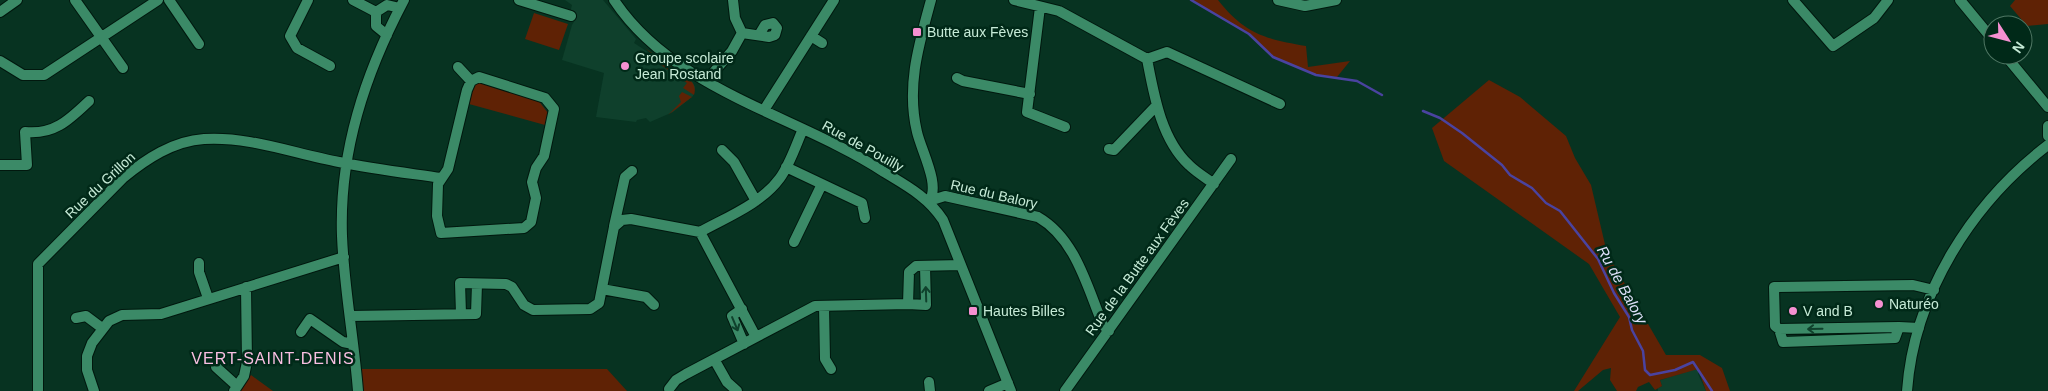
<svg xmlns="http://www.w3.org/2000/svg" width="2048" height="391" font-family="Arial,sans-serif">
	<style>
		.built { fill: #0f402c }
		.green { fill: #5f2205 }
		.lines { fill: none; stroke-linecap: round; stroke-linejoin: round }
		.stream { stroke: #4a43a0; stroke-width: 2.5 }
		.minor-casing { stroke: #01180e; stroke-width: 12 }
		.minor { stroke: #3b8a67; stroke-width: 10 }
		.oneway { stroke: #0f412c }
		.poi-dot { fill: #f590d1; stroke: #002918; stroke-width: 2 }
		.labels { text-anchor: middle; stroke-width: 5; stroke-linejoin: round; paint-order: stroke }
		.poi-label { font-size: 14px; fill: #c6ebd7; stroke: #002918; text-anchor: start }
		.street-label { font-size: 14px; fill: #c6ebd7; stroke: #002918 }
		.water-label { font-size: 15px; font-style: italic; fill: #dee1fa; stroke: #002918 }
		.quarter-label { font-size: 16px; letter-spacing: 1px; fill: #f9bfe2; stroke: #002918 }
	</style>
	<rect width="100%" height="100%" fill="#073321"/>
	<path class="built" d="M565,0H603L636,39L634,43L679,72L678,74H682L692,81L695,87L693,96L673,112L650,122L646,118L637,120L636,122L596,117L604,73L562,60L572,25L577,17L570,13L572,5Z
		M1699,368L1698,374L1706,391H1658V388L1662,386L1660,380Z"/>
	<path class="green" d="M1191,0H1218C1245,34 1265,39 1306,46L1308,67L1350,61L1337,77L1316,75L1273,57L1249,34Z
		M2015,0H2048V24L2027,26L2010,6Z
		M534,13L568,24L559,50L525,39Z
		M645,48L679,72L678,74C687,76 698,83 694,95L683,88L687,83L661,65L659,60Z
		M1489,80L1520,97L1566,136L1575,158L1591,185L1607,253L1666,355H1700L1722,368L1730,391H1706L1698,369L1660,380L1662,386L1655,390L1649,382L1638,387L1636,391H1617L1610,380L1611,368L1603,370L1578,391H1574L1620,317L1589,264L1444,161L1432,128Z
		M477,83H485L538,100L548,113L545,125L469,104L473,86Z
		M682,92L692,97L668,115L681,102L679,96Z
		M359,369H607L627,391H360Z
		M251,375L273,391H239Z"/>
	<g class="lines">
		<path class="stream" d="M1191,0L1249,34L1273,57L1316,75L1357,81L1382,95
			M1423,111L1440,118L1462,133L1502,165L1510,175L1532,188L1546,203L1560,211L1598,259L1614,293L1629,317L1632,330L1643,351L1645,370L1650,375L1675,370L1693,362L1712,391"/>
		<g class="minor-casing">
			<path id="minor" d="M75,0L123,68
				M169,0L199,44
				M308,0L290,36L297,48L330,66
				M353,0L376,12
				M519,0L571,16
				M614,0C674,91 797,115 884,172C907,186 928,197 943,220L1011,391
				M1014,0L1059,11L1147,59C1154,95 1161,139 1189,165C1196,172 1206,178 1214,184
				M1278,0L1305,6L1336,0
				M1793,0L1833,46L1874,18L1888,0
				M1960,0L1993,40
				M1040,7L1027,112L1065,127
				M0,12L17,0
				M742,33L769,37L775,35L777,28L773,23L765,25L759,35
				M387,35L376,26V12L387,5L400,8
				M811,36L822,43
				M2005,55L2048,107
				M1147,59L1167,52L1280,104
				M0,61L23,75H44L158,0
				M458,67L471,81
				M479,77L545,98L554,109L544,156L536,168L532,182L536,198L531,222L524,228L441,233L437,216L438,184L448,169L467,90L471,81Z
				M957,78L963,81L1030,94
				M706,81L732,51L742,33L735,18L733,0
				M764,110L834,0
				M2048,126V136
				M1109,149L1114,150L1157,105
				M722,150L734,162L756,201
				M0,165H27L25,132C54,135 69,120 89,101
				M786,167L862,203L865,218
				M929,201L945,196L1038,217C1076,239 1087,287 1103,325L1109,331
				M929,201C941,186 921,150 917,132C906,86 919,44 931,0
				M614,226L625,177L632,171
				M794,242L822,184
				M199,263V272L208,298
				M602,289L646,297L654,305
				M908,304L926,305L925,266
				M824,306L825,359L831,369
				M742,309L732,316L744,344
				M461,314L460,283L506,284L512,287L524,305L533,310L590,309L599,303L614,227L622,220L631,219L700,232
				M350,316L476,314L477,284
				M76,318L86,316L102,328
				M1899,327L1895,338L1783,342L1779,329L1899,327L1919,328
				M1779,329L1775,326L1774,287L1913,285L1934,290
				M301,332L310,319L343,342L353,344
				M756,337L700,232C727,217 761,204 780,178C790,164 796,145 803,129
				M714,359L727,382L737,391
				M216,367L237,386
				M929,382L930,391
				M669,389L676,380L686,374L815,306L908,304L909,272L916,266L961,265
				M38,391V264L123,178C146,159 173,141 204,139C249,136 295,154 339,162C373,169 407,173 441,178
				M94,391L87,370V356L92,343L109,321L122,315L161,314L344,257
				M234,391L244,376L247,362L246,287
				M358,391C354,339 344,288 342,236C339,152 365,74 404,0
				M989,391L1008,383
				M1065,391L1231,159
				M1907,391C1914,294 1972,203 2048,145"/>
		</g>
		<use href="#minor" class="minor"/>
	</g>
	<defs><path id="oneway-shaft" d="M-6 0H5M1.5-3L5.5 0L1.5 3" fill="none" stroke-width="1.6" stroke-linecap="round" stroke-linejoin="round" transform="scale(1.25)"/></defs>
	<g class="oneway">
		<use href="#oneway-shaft" transform="translate(926 294) rotate(-92)"/>
		<use href="#oneway-shaft" transform="translate(735 324) rotate(67)"/>
		<use href="#oneway-shaft" transform="translate(1815 329) rotate(179)"/>
	</g>
	<g class="poi-dot">
		<rect x="912" y="27" width="10" height="10" rx="2.5"/>
		<circle cx="625" cy="66" r="5"/>
		<circle cx="1879" cy="304" r="5"/>
		<rect x="968" y="306" width="10" height="10" rx="2.5"/>
		<circle cx="1793" cy="311" r="5"/>
	</g>
	<g class="labels">
		<g class="poi-label">
			<text x="927" y="37">Butte aux Fèves</text>
			<text x="635" y="63">Groupe scolaire<tspan x="635" dy="16">Jean Rostand</tspan></text>
			<text x="1889" y="309">Naturéo</text>
			<text x="983" y="316">Hautes Billes</text>
			<text x="1803" y="316">V and B</text>
		</g>
		<g class="street-label">
			<text transform="translate(863 146) rotate(29)" y="5">Rue de Pouilly</text>
			<text transform="translate(100 185) rotate(-43)" y="5">Rue du Grillon</text>
			<text transform="translate(994 194) rotate(13)" y="5">Rue du Balory</text>
			<text transform="translate(1137 267) rotate(-54)" y="5">Rue de la Butte aux Fèves</text>
		</g>
		<g class="water-label">
			<text transform="translate(1622 285) rotate(61)" y="5">Ru de Balory</text>
		</g>
		<g class="quarter-label">
			<text x="273" y="364">VERT-SAINT-DENIS</text>
		</g>
	</g>
	<g transform="translate(2008 40) rotate(126)"><circle r="24" fill="#002918" stroke="#4f7764"/>
	<path d="M0-4L9 19L0 12L-9 19Z" fill="#f590d1"/>
	<text y="-8" font-size="14" font-weight="bold" text-anchor="middle" fill="#c6ebd7">N</text>
	</g>
</svg>
